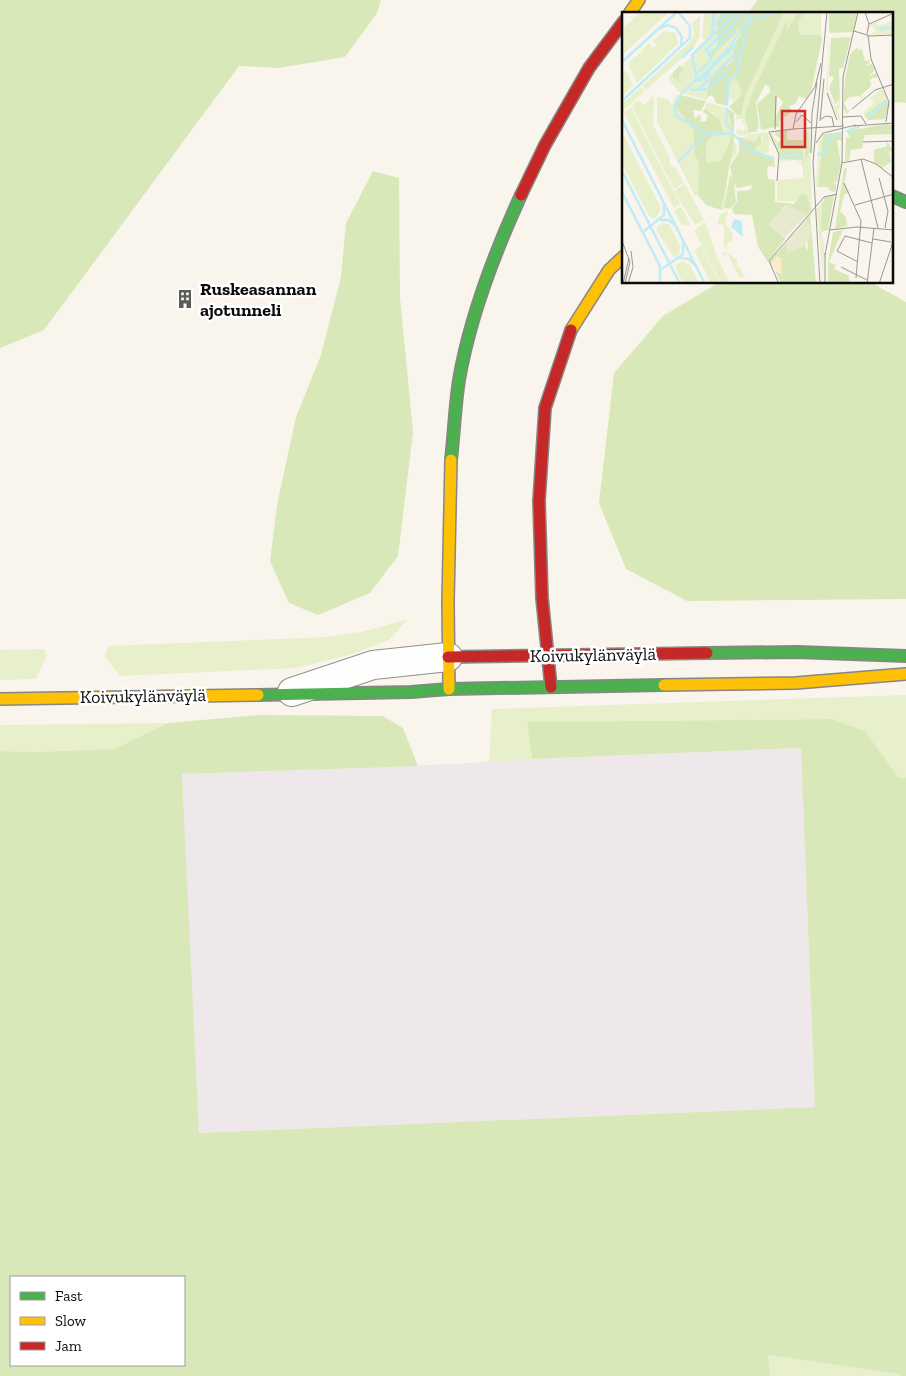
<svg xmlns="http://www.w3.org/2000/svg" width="906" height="1376" font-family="'Zilla Slab',serif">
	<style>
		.industrial { fill: #efe8eb }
		.green { fill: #e7f0cb }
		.forest { fill: #d9e8b8; fill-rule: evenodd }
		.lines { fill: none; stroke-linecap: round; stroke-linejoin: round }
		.street-casing { stroke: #92908c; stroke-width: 30 }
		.fast-casing { stroke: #888683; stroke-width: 14 }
		.slow-casing { stroke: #888683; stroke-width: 14 }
		.jam-casing { stroke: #888683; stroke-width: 14 }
		.street { stroke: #fefefc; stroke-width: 28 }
		.fast { stroke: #4caf50; stroke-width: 11 }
		.slow { stroke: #ffc107; stroke-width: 11 }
		.jam { stroke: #c62828; stroke-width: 11 }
		.labels { text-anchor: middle; stroke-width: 5; stroke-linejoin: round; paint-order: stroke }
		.poi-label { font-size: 18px; font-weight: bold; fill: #0a0a0a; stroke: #fff; text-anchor: start }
		.street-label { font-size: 18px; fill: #0a0a0a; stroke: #fff }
		.inset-river { fill: none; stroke: #c0ecf7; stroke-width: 2.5 }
		.inset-road { fill: none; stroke: #999792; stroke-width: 1 }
		.view { fill: #d62828; fill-opacity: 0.15; stroke: #d62828; stroke-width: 2.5 }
		.inset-edge { fill: none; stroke: #0a0a0a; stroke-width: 2.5 }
	</style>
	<rect width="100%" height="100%" fill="#f9f5ed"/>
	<path class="industrial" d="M801,748L815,1107L198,1133L182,774L454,764L532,759Z"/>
	<path class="green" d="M408,619L389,640L349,655L296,668L120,676L105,657L108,646L326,637L362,632Z
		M44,649L47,655L36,679L0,680V650Z
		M906,695V778H899L865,731L832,719L527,722L532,759L489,762L492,709Z
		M168,723L114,749L35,752L0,751V725Z
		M767,1355L899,1374L900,1376H770Z"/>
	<path class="forest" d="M0,0H381L377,13L345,57L278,68L239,66L44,330L0,348Z
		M758,0H906V103L902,102L892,103V14H747Z
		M373,171L399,178L400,298L413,432L398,556L370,593L318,615L289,603L270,561L277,505L296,417L321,355L341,277L346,223Z
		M718,283H872L906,302V599L687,601L626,569L599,503L614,373L663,316Z
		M259,715L383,716L403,728L418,766L182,774L199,1133L815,1107L801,748L532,759L527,722L832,719L865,731L899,778H906V1376H900L899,1374L768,1355L770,1376H0V751L35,752L114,749L168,723ZM11,1277H184V1365H11Z"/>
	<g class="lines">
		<g class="street-casing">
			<path id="street" d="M292,692L373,665L448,657"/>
		</g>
		<g class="fast-casing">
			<path id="fast" d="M892,196L906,202
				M451,460C454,433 455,406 459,380C470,316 494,254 521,195
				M707,653L797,652L906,656
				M449,689L664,685
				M258,695L411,692L449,689"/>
		</g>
		<g class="slow-casing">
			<path id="slow" d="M629,14L639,0
				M571,330L609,270L624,256
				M664,685L796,683L906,674
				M449,689L448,602L451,460
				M0,699L258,695"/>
		</g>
		<g class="jam-casing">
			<path id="jam" d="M521,195L545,145L589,68L624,21
				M448,657L707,653
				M551,687L542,598L539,501L545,408L571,330"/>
		</g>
		<use href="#street" class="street"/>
		<use href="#fast" class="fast"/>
		<use href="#slow" class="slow"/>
		<use href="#jam" class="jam"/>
	</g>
	<defs>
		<g id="building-bare" transform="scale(1.5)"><path d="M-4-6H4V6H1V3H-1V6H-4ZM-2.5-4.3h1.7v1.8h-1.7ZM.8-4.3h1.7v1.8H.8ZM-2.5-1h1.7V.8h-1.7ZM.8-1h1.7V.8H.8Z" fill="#5e5c59" stroke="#fff" stroke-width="2.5" paint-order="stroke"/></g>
	</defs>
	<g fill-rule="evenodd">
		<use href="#building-bare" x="185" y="299"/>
	</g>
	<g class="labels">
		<g class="poi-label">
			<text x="200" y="295">Ruskeasannan<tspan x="200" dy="21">ajotunneli</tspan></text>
		</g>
		<g class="street-label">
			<text transform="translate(593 655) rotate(-1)" y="6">Koivukylänväylä</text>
			<text transform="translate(143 696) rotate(-1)" y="6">Koivukylänväylä</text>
		</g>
	</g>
	<g transform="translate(622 12)">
		<rect width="271" height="271" fill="#f9f5ed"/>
		<path d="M19,0H47L0,43V17ZM82,0H98L94,20L96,29L85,46L95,41L114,21L116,15L120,20L112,34L110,49L87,70L85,88L57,80L46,66L57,62L61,53L84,29L80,26ZM162,0H176L164,19V10L155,28L132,76L125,101L123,117L130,122L145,120L153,136L147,127V141H138L134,139V134L140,133V125L134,130L118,125H123L128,122L118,124L114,121L115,117L122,119L123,111L118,110L123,107H115V116L114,102L121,100L122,84ZM183,0H199V23L178,24L176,10ZM78,4V24L72,35L24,78L20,74L69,29L72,22L70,11ZM271,8V22L247,23L254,19L248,12L255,10L257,14ZM42,19L54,21L56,32L15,71L6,52L27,32L31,36L35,33L31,29ZM207,24L206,78L211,91L214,95L218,87V96H216L219,113L204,77ZM235,35L236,38L240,37L243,49L249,48L244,51L249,74L239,83L241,89L238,84L227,85L222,90L228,43ZM0,58L5,60L11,73L0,84ZM114,66L120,82L111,89L106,83L108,70ZM19,75L22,80L1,99L0,92ZM260,77L265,85L263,107L246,108L241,101L252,91L247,86ZM32,83L31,113L48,146V153L53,155L62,171L52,177L10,94L16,88L22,93ZM54,83H58L55,88L57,98L71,117L73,143L77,151L76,183L73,184L35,109V85L47,88L50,93ZM85,90L105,96L109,113L108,129L99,149L87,152L83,151L84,132L88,126L101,122L92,102L83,96ZM9,95L58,192L52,196L2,101ZM188,117L190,203L189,204L178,183L173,189H155V168L181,166V154L174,148L158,149L148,123L152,118L151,125L157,130L160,143L182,150L180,134L183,135L185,147L188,138L186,119L182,118ZM0,120L39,196L34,206H29L25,200L0,152ZM201,122L196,175L194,174L197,128ZM112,130L115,134L112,143L115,136V140L107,153L102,198H99L107,146ZM63,172L82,208L73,213L52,179ZM201,188L199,218H206L199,221L202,231L201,270L195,197ZM58,195L60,196L69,214L59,212L52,199ZM106,199L103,211L110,220L111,228L104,233L105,238L102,234V213L95,212L98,202ZM83,210L96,247L108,271H99L72,218ZM40,211L47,212L58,234L57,242L52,245L35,220V215ZM79,234L80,235L98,271H89L72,238ZM101,239L115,247V253L123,264L117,266L107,244L104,242L102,246ZM59,249L68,253L77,271H61L53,254Z" fill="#e7f0cb"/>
		<path d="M98,0H162L123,84L120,102H114L107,95L120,82L114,66L108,70L105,94L94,91L91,83L85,85L87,70L99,55L103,52L105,54L110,49L112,34L120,20L116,15L114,21L86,49L96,29L94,20ZM176,0H183L176,10L178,23H199L200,27L189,80L184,87L177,84L173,92L167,94L170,99L157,110L158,115H154V104L161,90L155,84L153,115L139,118L135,92L148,80L147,74L143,73L134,91L137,115L134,120H126L123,104L132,76L165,8V18ZM207,0H235L231,20L207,21ZM229,25L221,56L217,57L218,87L213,92L207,76L212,65L207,64L209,26ZM235,35L236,38L240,37L243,49L249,48L244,54L250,52L253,58L247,64L254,61L256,65L248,67L249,74L239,83L241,89L238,84L227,85L222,91L226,99L229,96L225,102L221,97L223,67L228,43ZM58,53L62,57L57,62V70L50,64L46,66ZM58,83L84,89L79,99L71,98L73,107L78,102L79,110L84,109L86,104L81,99L83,96L98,108L101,122L88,126L84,132V151L99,149L108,129L109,113L105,96L112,101V130L99,198L84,193L76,183L77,151L73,143L71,117L54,95ZM264,87L267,92L263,107L246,108L243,103ZM264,112L271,113V122L243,123L240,136L229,138L227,149H223L224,125L228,126L225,119ZM164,118L171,119H165V128H181V118H174H182L186,119L188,138L184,148L183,135L180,134L182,150L181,153L180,148L162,147L159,143L155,132L159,127L153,123V119ZM219,120L220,129L215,128L219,153L215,169L209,173L214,171V179L210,180L205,175H196L201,122ZM138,123L140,133L134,134V139L152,145L153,155L146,154L145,160L146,167L153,168V190L172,192L178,183L184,182L189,197L185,203L164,193L147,212L163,227L146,250L136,235L130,203L112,202L110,197L115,189V179L128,178L131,173L115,176L112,171L114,190L108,197L102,196L108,162L111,167L108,154L117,140V125L133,130ZM265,129L271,139H267L269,150L260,156L252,150V138L265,134ZM222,156H225L222,172L227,180L222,183L218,199L224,205L225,214L213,217ZM212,183L206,218L199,219L200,192L203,185ZM188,202L194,271H159L153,259L160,262L148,253V249L164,231L182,232L186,239L184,207ZM221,218L207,250L214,253L212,257L227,264V271L206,272V251L211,220Z" fill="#d9e8b8"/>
		<path d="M155,244L159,246L160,262L148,253Z" fill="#fceacb"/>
		<path d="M165,193L185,203L162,226L146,211ZM183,208L188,212V225L181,235L165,240V227Z" fill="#e8ead0"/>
		<path d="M112,207L120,209L121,225L109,215Z" fill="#c0ecf7"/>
		<path class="inset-river" d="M92,13L106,0M36,17L45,13L54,16L60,25L59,33M256,17L272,15M91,22L114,0M88,42L113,18M60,46L71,35M0,50L55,0M75,61L90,48L84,37L124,0M76,68L115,32M75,70L70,43L90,24L92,0M68,78H76L116,40M76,78L86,77L107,58M59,82L71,70L85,65L88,56L108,35L123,11L153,0M59,83L53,93L54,104L83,120M0,89L68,26V14L56,0M105,94L106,68L114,63L129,0M105,96L104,111L111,121M245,105L266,89M0,108L83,272M224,120L238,114M112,123L128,138L152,147M195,142L203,141L206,127L218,121M159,147L163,142L168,145L181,142M56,150L84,121L110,122M0,159L58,272M0,180L38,254V272M38,208H46L53,213M21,220L42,203V191M57,246L67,247L74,254M40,257L61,242V228"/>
		<path class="inset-road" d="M243,0L247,12L245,22M247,12L272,1M232,19L248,24L272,23M246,23L249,47L267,90L264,110M205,81L215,108M230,97L253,78L272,72M220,105L239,104L244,112M199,107L204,104L210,105L212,115M198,109L202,67M174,110L180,103L189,111M231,114L272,111M153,117L154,84M171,117L222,114M171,117L174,102L193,75L199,51M147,120L157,142L155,169M147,120L171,117M241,130L272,129M194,131L201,121L234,113M189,141L190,101L195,70M239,147L256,216M220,151L241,147L254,152L272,166M257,166L266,199L263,216M222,171L239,209L234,266M233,193L272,182M207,218L235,215L272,218M251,227L269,230M0,229L8,250L3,272M203,243L220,151L221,65L236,0M236,250L215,239L223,224L250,231M219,255L245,268M1,272L7,246M6,272L11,255L9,239M157,272L147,249L202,185L215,182M198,272L191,150L205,0M203,272V241M245,272L252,216M257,272L272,227"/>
		<path class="view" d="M160,99H183V135H160Z"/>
		<rect width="271" height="271" class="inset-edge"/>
	</g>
	<rect x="10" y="1276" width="175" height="90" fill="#ffffff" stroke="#9d9d9d"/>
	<rect x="20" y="1292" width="25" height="8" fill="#4caf50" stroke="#9d9d9d"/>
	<text x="55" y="1301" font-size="15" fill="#0a0a0a">Fast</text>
	<rect x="20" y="1317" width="25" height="8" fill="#ffc107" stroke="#9d9d9d"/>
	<text x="55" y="1326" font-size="15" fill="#0a0a0a">Slow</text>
	<rect x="20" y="1342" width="25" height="8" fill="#c62828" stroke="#9d9d9d"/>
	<text x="55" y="1351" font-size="15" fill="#0a0a0a">Jam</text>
</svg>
